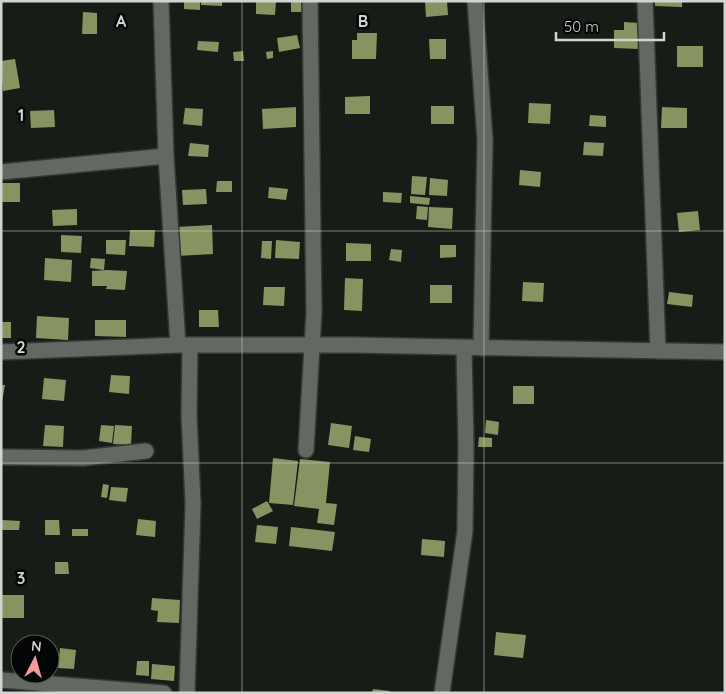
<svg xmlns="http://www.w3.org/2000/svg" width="726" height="694" font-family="Quicksand,sans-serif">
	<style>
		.building { fill: #869462 }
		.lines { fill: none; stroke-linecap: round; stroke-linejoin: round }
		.street-casing { stroke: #343835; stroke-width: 18 }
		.street { stroke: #626962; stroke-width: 15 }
		.grid { fill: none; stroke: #d1d5d1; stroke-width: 1; stroke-opacity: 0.55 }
		.grid-label { font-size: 16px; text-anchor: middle; font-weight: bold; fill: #d1d5d1; stroke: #040605; stroke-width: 5; stroke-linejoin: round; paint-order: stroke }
	</style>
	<rect width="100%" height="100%" fill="#161d17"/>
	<path class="building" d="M184,1H200V10L184,9Z
		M201,1H222V6L201,5Z
		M256,1H276L275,15L256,14Z
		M291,1H306V12H291Z
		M425,1H447L448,15L426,17Z
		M655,1H682V7L655,6Z
		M83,12L97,13V34H82Z
		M624,22L639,23V49L614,48V30H624Z
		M357,33H377L376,59H352V40H357Z
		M297,35L300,48L279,52L277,38Z
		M429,39H446V59H430Z
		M198,41L219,42L218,52L197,50Z
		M677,46H703V67H677Z
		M243,51L244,61H234L233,52Z
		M273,51V58L267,59L266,52Z
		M15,59L20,88L3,91L1,61Z
		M370,96V114H345V97Z
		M529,103L551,104L550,124L528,123Z
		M431,106H454V124H431Z
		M296,107V127L263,129L262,109Z
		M662,107L687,108V128H661Z
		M185,108L203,109L202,126L183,124Z
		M54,110L55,127L31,128L30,111Z
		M590,115L606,116V127L589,126Z
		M584,142L604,143L603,156L583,155Z
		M190,143L209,145L208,157L188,156Z
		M520,170L541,172L540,187L519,185Z
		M412,176L427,177L425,195L411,194Z
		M430,178L448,180L447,196L429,195Z
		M217,181H232V192H216Z
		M1,183H20V202H1Z
		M269,187L288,189L286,200L268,198Z
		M206,189L207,204L183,205L182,190Z
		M383,192L402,193L401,203L383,202Z
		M410,196L430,198L429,205L410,203Z
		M417,206L428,207L427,220L416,219Z
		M429,207L453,208L452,229L428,227Z
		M77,209V225L53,226L52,210Z
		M698,211L700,230L679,232L677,213Z
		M212,225L213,254L177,256L176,227Z
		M130,230H155L154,247L129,246Z
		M61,235L82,236L81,253L61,252Z
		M106,240H126L125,255L106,254Z
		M276,240L300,242L299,259L275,258Z
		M262,241H272L271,259L261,258Z
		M346,243L371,244V261H346Z
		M440,245H456V257L440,258Z
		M391,249L402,250L401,262L389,260Z
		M45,258L72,260L71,282L44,280Z
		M91,258L105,259L104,270L90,268Z
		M107,270L127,271L125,290L106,289L107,286H92V271Z
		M345,278L363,279L362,311L344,310Z
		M523,282L544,283L543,302L522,301Z
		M430,285H452V303H430Z
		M264,287H285L284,306L263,305Z
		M669,292L693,295L692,307L667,304Z
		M199,310H218L219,327H199Z
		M37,316L69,318L68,340L36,338Z
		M95,320H126V337L95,336Z
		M1,322H11V338H1Z
		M111,375L130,376L129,394L109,392Z
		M44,378L66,380L64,401L42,399Z
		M1,385H5L2,402H1Z
		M513,386H534V404H513Z
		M486,420L499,422L498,435L485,433Z
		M331,423L352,426L349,448L328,445Z
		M45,425L64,426L63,447L43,446Z
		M101,425L114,426L112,443L99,441Z
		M115,425L132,426L131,445L113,444Z
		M355,436L371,439L369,452L353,450Z
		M479,437L492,438V447H478Z
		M273,458L298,461L293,505L269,503Z
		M300,459L330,462L326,503L337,504L334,525L317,523L319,509L294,506Z
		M103,484L109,485L107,498L101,497Z
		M111,487L128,488L126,502L109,500Z
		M267,501L273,511L257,519L252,509Z
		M138,519L156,521L155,537L136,535Z
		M2,520L20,521L19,530H2Z
		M45,520H59L60,535H45Z
		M257,525L278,527L276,544L255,542Z
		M291,527L335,532L332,551L289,546Z
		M72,529H88V536H72Z
		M422,539L445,541L444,557L421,555Z
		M55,562H68L69,574H55Z
		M1,595H24V618H1Z
		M152,598L180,600L179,623L157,622L158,611L151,610Z
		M496,632L526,635L523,658L494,655Z
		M60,648L76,650L74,669L58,668Z
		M137,661H149V676L136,675Z
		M152,664L175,666L174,681L151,679Z
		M373,689L390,691V693H372Z"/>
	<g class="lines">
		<g class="street-casing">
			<path id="street" d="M161,1L166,156L178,345
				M475,1L485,140L481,348
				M645,1L658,351
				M1,172L166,156
				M1,352L178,345H353L725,352
				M306,450L314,312L310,1
				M1,457L83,458L146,451
				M1,680L164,693
				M187,693L193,504L189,415L190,346
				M442,693L465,531L466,445L464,348"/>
		</g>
		<use href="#street" class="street"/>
	</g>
	<path class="grid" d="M242,1V693M484,1V693M1,231H725M1,463H725"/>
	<g class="grid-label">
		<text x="121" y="27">A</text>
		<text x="363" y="27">B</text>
		<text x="21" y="121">1</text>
		<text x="21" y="353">2</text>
		<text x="21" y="584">3</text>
	</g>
	<rect width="726" height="694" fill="none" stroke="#d1d5d1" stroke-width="5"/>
	<g transform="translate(35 659) rotate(6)"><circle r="24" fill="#040605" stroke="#565957"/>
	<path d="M0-4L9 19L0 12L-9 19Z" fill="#f59b9e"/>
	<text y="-8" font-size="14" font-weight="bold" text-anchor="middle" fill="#d1d5d1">N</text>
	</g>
	<path d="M556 32v8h108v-8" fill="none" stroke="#d1d5d1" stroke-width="2.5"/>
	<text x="564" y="32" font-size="15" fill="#d1d5d1" stroke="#040605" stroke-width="4" paint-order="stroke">50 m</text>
</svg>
